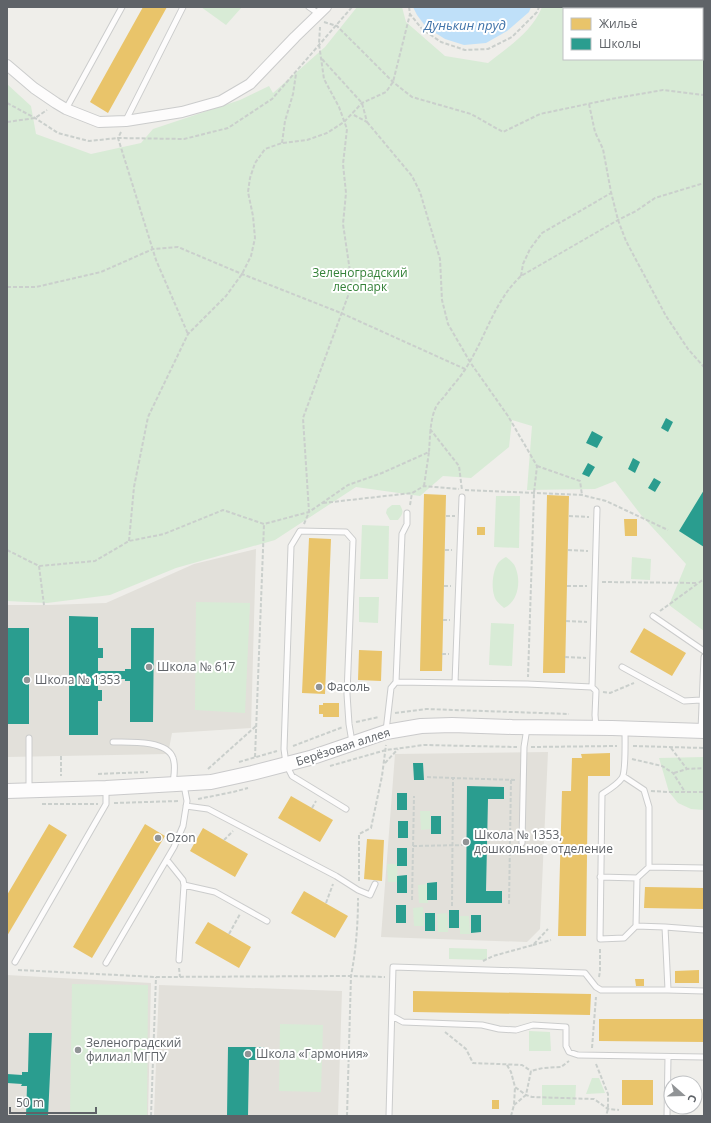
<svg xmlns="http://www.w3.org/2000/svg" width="711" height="1123" font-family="'Open Sans',sans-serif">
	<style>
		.education { fill: #e2e0da }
		.green { fill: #d8ebd6; fill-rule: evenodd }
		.water { fill: #bfe0f9 }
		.homes { fill: #e9c46a }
		.schools { fill: #2a9d8f }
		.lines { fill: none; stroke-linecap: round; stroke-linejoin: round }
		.lane-casing { stroke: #cbcccc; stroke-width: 7 }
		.street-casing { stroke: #cbcccc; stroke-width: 12 }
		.secondary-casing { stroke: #cacacb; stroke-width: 16 }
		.path { stroke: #cacfcc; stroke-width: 2; stroke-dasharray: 4 2; stroke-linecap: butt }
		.lane { stroke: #fdfcfc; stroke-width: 5 }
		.street { stroke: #fdfcfc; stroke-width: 10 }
		.secondary { stroke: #fdfcfc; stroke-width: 14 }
		.poi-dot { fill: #919496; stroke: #fff; stroke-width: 1.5 }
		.labels { text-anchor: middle; stroke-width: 4; stroke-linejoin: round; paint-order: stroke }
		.park-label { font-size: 12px; fill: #348238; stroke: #fff }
		.poi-label { font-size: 12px; fill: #5f6368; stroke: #fff; text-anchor: start }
		.street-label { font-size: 12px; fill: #5f6368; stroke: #fff }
		.water-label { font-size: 13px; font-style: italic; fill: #4174aa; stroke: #fff }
	</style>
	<rect width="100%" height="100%" fill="#efeeea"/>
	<path class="education" d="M256,549L251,728L172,733L168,754L7,757V605H48L106,603L194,564Z
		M548,752L540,929L527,942L381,937L395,754Z
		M7,975L151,983L148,1116H7Z
		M159,985L342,991L338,1116H154Z"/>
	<path class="green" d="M201,7H242L226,25Z
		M357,7H402L406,22L445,56L488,63C508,47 532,32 542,7H704V631L669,605L686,564L641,515L615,481L595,489L527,490L532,426L512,420L509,447L471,478L443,476L420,496L356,487L275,540L176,568L110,595L47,603L7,601V84L31,106L36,134L91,154L141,143L153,129L240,100L269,86L273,93L325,47ZM564,9H702V59H564Z
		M496,496H520L519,548L494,547Z
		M392,505H400C404,512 403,514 398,520H390L386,513L387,509Z
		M362,525L389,526L388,579H360Z
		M506,557C510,560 515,564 516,569C521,582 518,602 504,608C500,604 495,601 494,595C491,586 493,567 500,561C502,559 504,558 506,557Z
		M632,557L651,559L650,580L631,579Z
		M359,597H379L378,623L359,622Z
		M196,602L250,603L245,713L195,710Z
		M491,623L514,624L512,666L489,665Z
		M704,757V810L691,809L678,803L669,792L659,758Z
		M420,811H430V829L421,830Z
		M387,864H397L398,882H388Z
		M428,884V903H419L418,885Z
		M423,907L424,926H414L413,908Z
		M447,913L448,932H438L437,914Z
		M460,916H469L470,934H460Z
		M449,948L487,949V960L449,959Z
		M72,984L148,985L147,1116H70Z
		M280,1024L323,1025L321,1092L279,1091Z
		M529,1031L550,1032L551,1051H529Z
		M592,1078H599L605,1093L586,1094Z
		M542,1085H576L575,1105H542Z"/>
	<path class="water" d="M413,7H531L529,12L507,31L486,43L464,45L445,39L426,27L417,15Z"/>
	<path class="homes" d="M143,7H167L108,113L90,102Z
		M424,494L446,495L442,671H420Z
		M547,495L569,496L565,673H543Z
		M624,519H637V536H625Z
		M477,527H485V535H477Z
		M309,538L331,539L325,694L302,693Z
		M644,628L686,653L672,676L630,652Z
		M359,650L382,651L381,681L358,680Z
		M323,703H339V717H323V714H319V705H323Z
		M610,753V776H588L586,936H558L562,791H571L572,758H582L581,754Z
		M291,796L333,820L320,842L278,818Z
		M49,824L67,835L7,936V895Z
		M145,824L165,836L92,958L73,947Z
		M203,828L248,854L235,877L190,851Z
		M367,839L384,840L382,881L364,879Z
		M645,887L704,888V909L644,908Z
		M304,891L348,916L335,938L291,913Z
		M208,922L251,947L239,968L195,943Z
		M699,970V983H675V971Z
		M635,979H644V986H636Z
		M413,991L591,994L590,1015L413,1012Z
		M599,1019H704V1042L599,1041Z
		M622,1080H653V1105H622Z
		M492,1100H499V1109H492Z"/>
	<path class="schools" d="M666,418L673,422L668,432L661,428Z
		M592,431L603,437L597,448L586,443Z
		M633,458L640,462L635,473L628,469Z
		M588,463L595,467L589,477L582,474Z
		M654,478L661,482L655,492L648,488Z
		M704,490V529L703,531L704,532V547L679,531Z
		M69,616L98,617V648H103V658H98V671H125V669H131V628H154L153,722H130V681H125V679H98V690H102V701H98V735H69Z
		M7,628H29V724H7Z
		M413,763H423L424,780H414Z
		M467,786L504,787V799H488L486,891H502V903H466Z
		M397,793H407V810H397Z
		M431,816H441V834H431Z
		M398,821H408V838H398Z
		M397,848H407V866H397Z
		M407,875V893H397V876Z
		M437,882V900H427V883Z
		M396,905H406V923H396Z
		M449,910H459V928H449Z
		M425,913H435V931H425Z
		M471,915H481V932L471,933Z
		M29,1033H52L48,1116H26L27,1086H21L22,1084L7,1083V1074L22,1075V1072H28Z
		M228,1047H264V1060H249L248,1116H227Z"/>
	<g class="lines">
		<g class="lane-casing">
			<path id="lane" d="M309,7L319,14
				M66,109L122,7
				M126,120L183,7
				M653,616L704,651
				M622,667L684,701L701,700
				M396,682L527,684L592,687L596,691L595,715L596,727
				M455,683L462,497
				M592,687L597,509
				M625,730C625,739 626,772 622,778C617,785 610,789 602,794L600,939L624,938L636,926L665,927L704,930
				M701,730L704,657
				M386,731L391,688L396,682L402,534L407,524V513
				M29,738V789
				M113,742C129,742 167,740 173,758C176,766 174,775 173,783
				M623,776L644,790L649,807V867L704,868
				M186,806L208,809L336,876L358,890L370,895L375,884
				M346,809L292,776L286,764L284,749L291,546L300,531L346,532L353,540L347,694L349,724L352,742
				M522,843L524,747L527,728
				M167,860L183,880L184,885L179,960
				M600,877L637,878L649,867
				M184,885L215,892L267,921
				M636,926L637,878
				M665,927L668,990
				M15,962L106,804V789
				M106,963L174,847L183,826L187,801L184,785
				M392,1016L403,1022L482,1025L499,1029L516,1030L533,1025L566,1027V1046L569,1052L578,1055L704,1057
				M389,1116L393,967L585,973L596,987L601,990H668L704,991
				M667,1116L668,1057"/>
		</g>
		<g class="street-casing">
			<path id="street" d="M7,65L34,88L56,103L66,109L99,122L126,121L182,112L221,101L250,84L295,37L326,7"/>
		</g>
		<g class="secondary-casing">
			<path id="secondary" d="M7,791L106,788L211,782L252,773L310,758L386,732L421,726L452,725L512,727L612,728L704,731"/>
		</g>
		<path class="path" d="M409,7L410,14L422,29L441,42L465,50L488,49L512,37L537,12L539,7
			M324,22L337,26L393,82L412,97L471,114L503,132L540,114L611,99L663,90L704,95
			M322,59L362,103L367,122L352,114
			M7,103L35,118L58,133L89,141L118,138L184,139L228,128L272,99L352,7
			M589,104L595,132L603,149L611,192L618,220L626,241L666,316L688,349L704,367
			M7,122L35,118L47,110
			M367,122L412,176L420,192L440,259L442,300L448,324L470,362L508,416L537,466L534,493L528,677
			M121,132L118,138L156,260L188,334
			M282,143L285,121L293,94L296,74
			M521,276L523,264L530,249L542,233L611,193
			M7,287H36L101,272L153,249L178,247L242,274L341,313L465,369
			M430,429L459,466L462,490
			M537,466L580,481L582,495
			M424,486L429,452
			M465,490L582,495L606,501L668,530
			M323,503L412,493L424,486L459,489
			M410,505L412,493
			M446,516H455
			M569,516L589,517
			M304,524L309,512L303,418L352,285L343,224L346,193L343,164L347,129L339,107L324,79L319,44L320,27
			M129,541L134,487L148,417L188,334L226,296L242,274L251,256L255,238L253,216L248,192L250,178L255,163L265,149L282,143L307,140L327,133L344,122L362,103L386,92L393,82L410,14
			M7,550L39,566L95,561L129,541L164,534L223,510L264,524L309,512L348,485L382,473L429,452C430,438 430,419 436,407C438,403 441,400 444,397C451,387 460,378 466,368C486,337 494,301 521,276L618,220L636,211L655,198L704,183
			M445,550H452
			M568,550L588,551
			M39,566L44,605
			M602,582L698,583
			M444,586H451
			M567,586H587
			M660,611L704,579
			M443,620H450
			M566,621L587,622
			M442,654H449
			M565,657L586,658
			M325,687L340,688
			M603,692L610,693L634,683
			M395,713L426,709L569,714
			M356,722L379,717
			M293,746L343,727
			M633,746L704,748
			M531,747L617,746
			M671,748L687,769
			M61,756V776
			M255,757L264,524
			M632,759L662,766L673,773L685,792
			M239,762L277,751
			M385,763L398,749
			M330,766L386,750L424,745L517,747
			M208,769L256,726
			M674,773L687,769L704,768
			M98,774L148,772
			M427,777L453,778
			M651,791L669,792H704
			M198,799L233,792L248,788
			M114,803L180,801
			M42,804H98
			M312,808L316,801
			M224,840L233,831
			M413,846L466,845
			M359,881V834L371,828L382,776L386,745
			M412,900L414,796
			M326,903L333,884
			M509,904L511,779
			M452,906L453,778L516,780
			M229,934L240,914
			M533,945L551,940
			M483,961L493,956L533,945L548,929
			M179,968L180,977
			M18,970L156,977L351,976L385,977
			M599,977L600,971V947
			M445,1032L466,1049L473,1063L522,1065L531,1071
			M592,1048L596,997
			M596,1064L608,1094V1109L606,1116
			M507,1065L511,1072L515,1087L526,1095L532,1097L594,1099L608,1109L619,1110
			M514,1105L526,1095L531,1071L543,1068L561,1067L569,1061
			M151,1116L156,977
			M347,1116L351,976C356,950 358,924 358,898
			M511,1116L514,1105L515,1087"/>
		<use href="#lane" class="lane"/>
		<use href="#street" class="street"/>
		<use href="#secondary" class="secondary"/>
	</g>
	<g class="poi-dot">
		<circle cx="149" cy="667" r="4"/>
		<circle cx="27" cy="680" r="4"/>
		<circle cx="319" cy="687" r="4"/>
		<circle cx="158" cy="838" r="4"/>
		<circle cx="466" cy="842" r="4"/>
		<circle cx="78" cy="1050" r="4"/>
		<circle cx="248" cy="1054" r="4"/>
	</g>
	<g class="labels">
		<g class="park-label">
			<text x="360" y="277">Зеленоградский<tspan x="360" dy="14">лесопарк</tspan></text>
		</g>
		<g class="poi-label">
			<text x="157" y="671">Школа № 617</text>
			<text x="35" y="684">Школа № 1353</text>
			<text x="327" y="691">Фасоль</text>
			<text x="474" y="839">Школа № 1353,<tspan x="474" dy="14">дошкольное отделение</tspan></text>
			<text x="166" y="842">Ozon</text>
			<text x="86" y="1047">Зеленоградский<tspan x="86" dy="14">филиал МГПУ</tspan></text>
			<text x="256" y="1058">Школа «Гармония»</text>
		</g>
		<g class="street-label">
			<text transform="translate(343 747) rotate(-18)" y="4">Берёзовая аллея</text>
		</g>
		<g class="water-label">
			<text x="465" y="30">Дунькин пруд</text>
		</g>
	</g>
	<rect width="711" height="1123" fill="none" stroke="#5f6368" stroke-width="16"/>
	<rect x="563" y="8" width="140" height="52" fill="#ffffff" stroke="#bfc1c3"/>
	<rect x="571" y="18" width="20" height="12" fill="#e9c46a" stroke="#bfc1c3"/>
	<text x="599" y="28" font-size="12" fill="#5f6368">Жильё</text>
	<rect x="571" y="38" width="20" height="12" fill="#2a9d8f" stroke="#bfc1c3"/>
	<text x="599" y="48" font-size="12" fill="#5f6368">Школы</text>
	<g transform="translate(683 1095) rotate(110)"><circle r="19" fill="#ffffff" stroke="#bfc1c3"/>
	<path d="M0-3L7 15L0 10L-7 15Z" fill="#919496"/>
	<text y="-6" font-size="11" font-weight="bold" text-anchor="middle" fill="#5f6368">С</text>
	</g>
	<path d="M10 1107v6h86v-6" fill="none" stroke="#5f6368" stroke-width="2"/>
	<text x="16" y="1107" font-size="12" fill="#5f6368" stroke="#ffffff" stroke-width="3" paint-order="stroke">50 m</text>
</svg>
